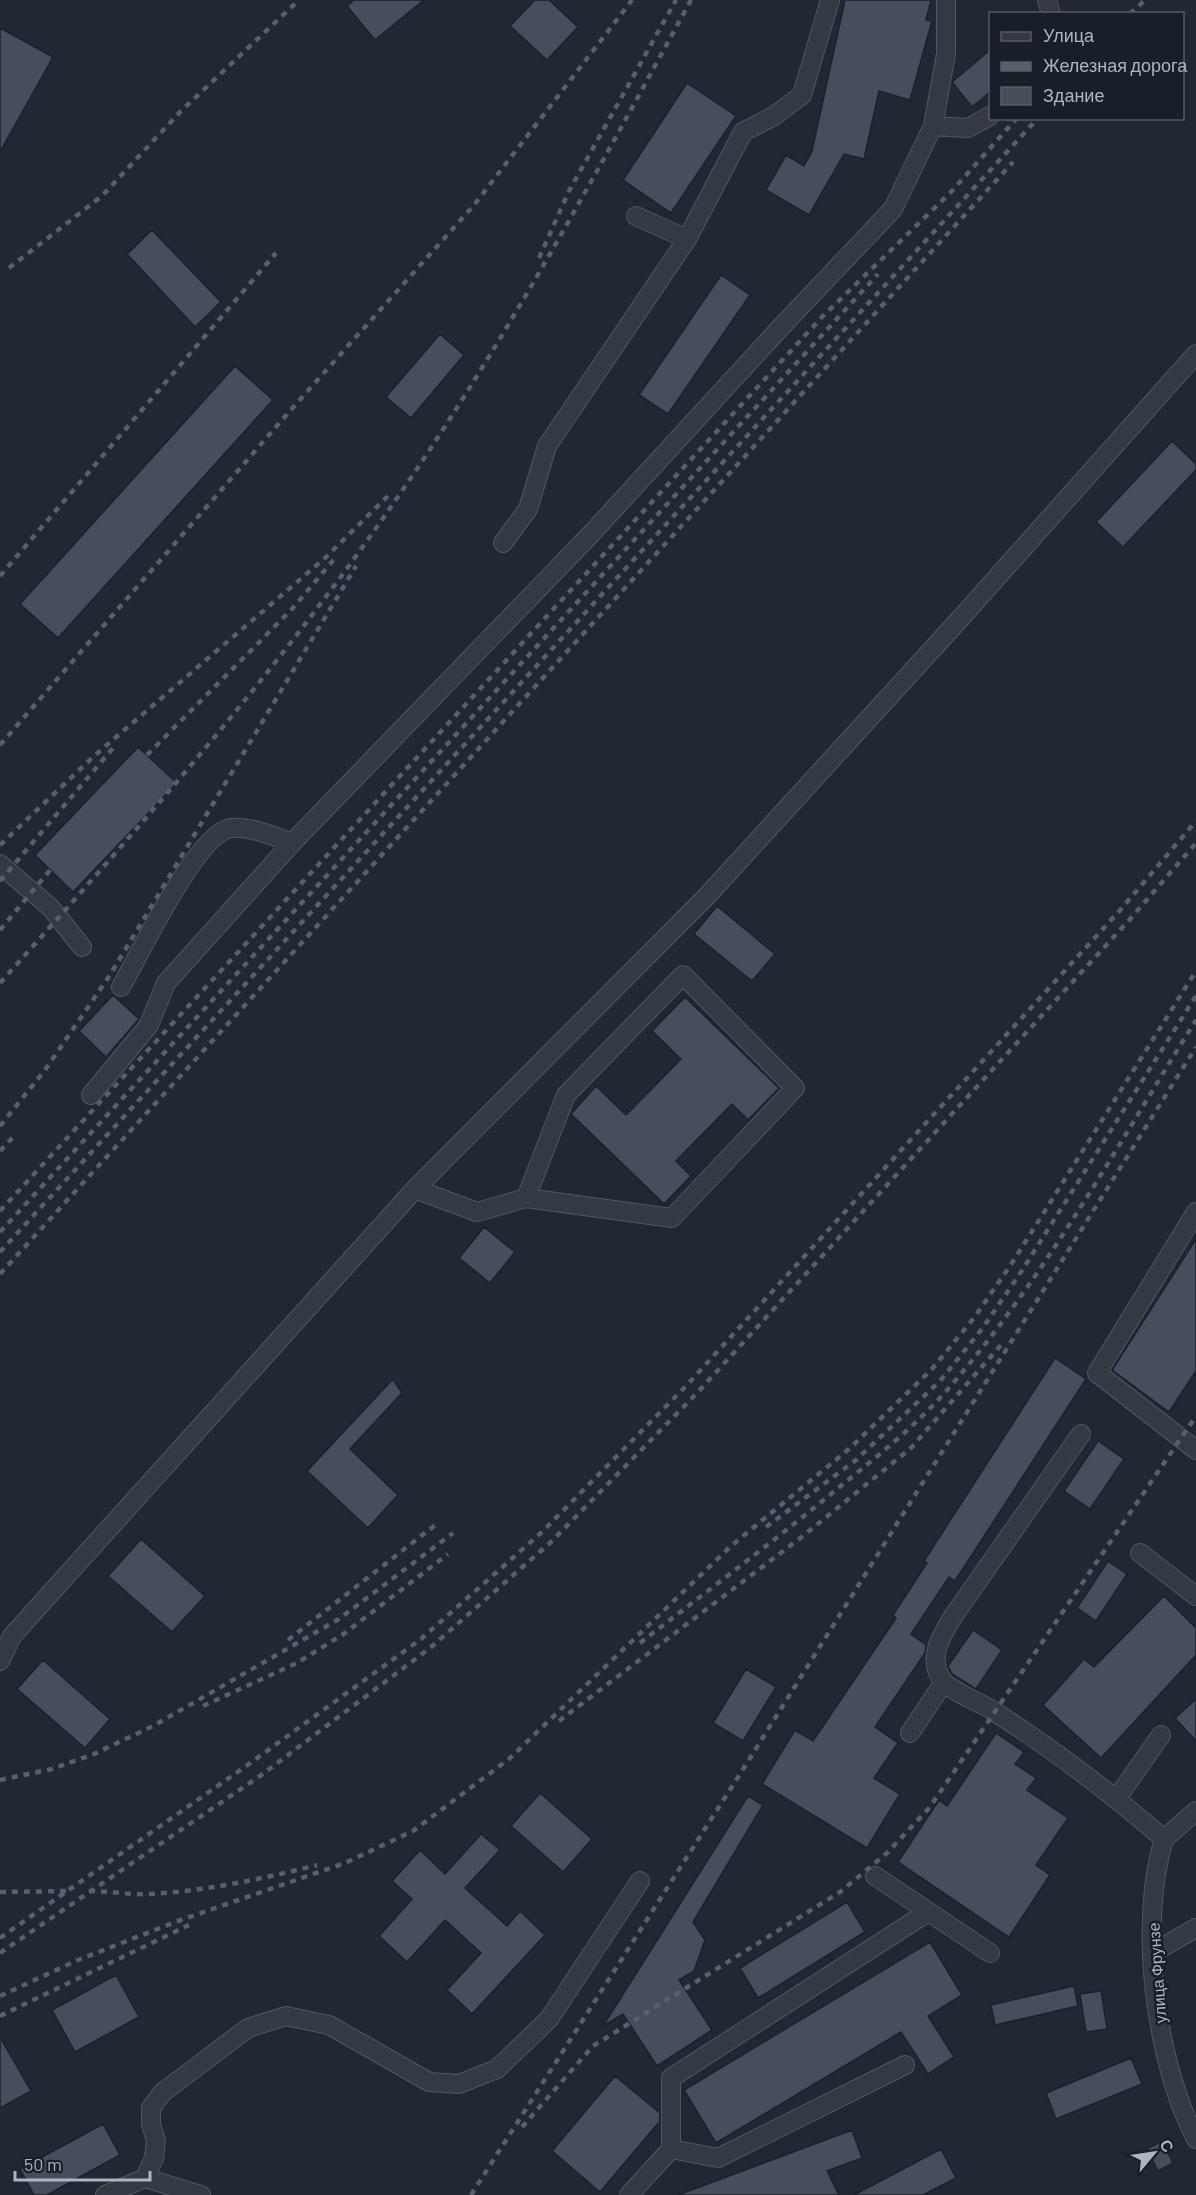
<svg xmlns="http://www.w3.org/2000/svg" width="1196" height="2195" font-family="Barlow,sans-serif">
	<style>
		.building { fill: #464e5c; stroke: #1b212b; stroke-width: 1.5 }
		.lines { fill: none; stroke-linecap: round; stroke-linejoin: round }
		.minor-casing { stroke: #515762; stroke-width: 20 }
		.minor { stroke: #343a44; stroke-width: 18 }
		.rail { stroke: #585f6d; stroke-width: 4.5; stroke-dasharray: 6 6; stroke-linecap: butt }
		.labels { text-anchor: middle; stroke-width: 5; stroke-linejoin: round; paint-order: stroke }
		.street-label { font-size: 16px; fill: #aeb4c1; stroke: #191f29 }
	</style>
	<rect width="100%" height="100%" fill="#212834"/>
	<path class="building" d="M354,0H424L375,40L347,6Z
		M535,0H549L578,27L547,60L510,26Z
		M845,0H931L926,20L932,21L910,100L879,91L864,159L844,154L809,215L766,190L786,155L804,166L812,151Z
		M0,28L53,57L0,152Z
		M990,50V92L972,107L952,82Z
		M687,83L736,116L671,213L623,180Z
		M152,230L221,302L195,327L127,254Z
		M721,275L750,295L668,414L639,395Z
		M440,334L464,355L411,418L386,397Z
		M235,366L273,400L58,638L20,604Z
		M1172,441L1196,464V470L1123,547L1096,522Z
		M138,747L177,783L73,892L35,855Z
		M717,906L775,954L752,981L694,934Z
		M113,995L139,1019L106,1057L79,1031Z
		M685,997L779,1088L748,1120L732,1104L676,1161L691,1176L664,1204L571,1114L596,1086L626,1115L681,1059L652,1031Z
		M484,1227L515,1252L490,1283L459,1258Z
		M1196,1239V1371L1169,1412L1112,1370Z
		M1055,1358L1086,1379L955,1581L949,1577L911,1634L926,1645L925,1653L875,1727L898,1743L874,1778L900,1794L867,1848L762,1784L795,1730L813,1741L896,1618L893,1615L927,1563L924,1561Z
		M393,1379L402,1393L350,1449L398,1495L368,1528L307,1471Z
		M1098,1441L1124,1459L1090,1509L1064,1491Z
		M141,1539L205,1596L172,1632L108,1576Z
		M1108,1561L1127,1574L1096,1621L1077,1608Z
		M1164,1596L1196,1628V1655L1101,1758L1043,1705L1084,1659L1094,1667Z
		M973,1630L1002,1650L976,1689L952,1674L948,1666Z
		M43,1660L110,1719L85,1748L17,1689Z
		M746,1669L776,1687L743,1741L713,1723Z
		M1196,1699V1741L1175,1718Z
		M996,1733L1024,1752L1015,1764L1036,1778L1027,1790L1068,1818L1036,1865L1050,1875L1009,1937L898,1862L939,1800L947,1806Z
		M540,1793L592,1839L563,1872L511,1826Z
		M748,1796L763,1805L693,1922L705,1940L694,1971L679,1980L712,2030L657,2066L623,2014L603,2026Z
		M481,1834L500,1850L465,1888L507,1926L520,1911L545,1935L472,2014L447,1990L481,1953L445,1920L407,1962L379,1936L412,1899L392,1881L420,1850L445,1874Z
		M847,1902L865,1932L758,1998L740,1968Z
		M930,1942L962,1995L928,2016L954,2057L928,2074L901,2032L716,2143L684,2090Z
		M116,1975L139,2017L75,2052L52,2010Z
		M1074,1986L1078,2006L995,2025L991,2005Z
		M1101,1991L1107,2029L1086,2032L1080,1994Z
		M0,2037L31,2091L0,2108Z
		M1131,2058L1142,2084L1056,2119L1046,2093Z
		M615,2076L660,2113V2121L600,2192L552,2151Z
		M103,2124L120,2155L47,2195H34L20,2169Z
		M852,2130L862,2158L827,2171L839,2195H678Z
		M1162,2141L1173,2163L1158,2171L1147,2149Z
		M941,2149L956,2178L923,2195H854Z"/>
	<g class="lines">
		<g class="minor-casing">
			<path id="minor" d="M1047,0L1051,14
				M933,126L946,54V0
				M636,216L687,239
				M503,543L528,509L547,446L687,239L743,132L774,116L802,95L830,0
				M0,864L51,908L82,947
				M121,987C141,951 192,845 225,830C241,822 276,837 292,843
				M91,1095L149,1025L166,983L292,843L591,534L781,327L893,209L933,126L968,128L990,116
				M415,1189L477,1212L526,1198L672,1218L795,1088L683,975L566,1095L526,1198
				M1196,1212L1097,1373L1196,1450
				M1081,1434L954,1615C942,1634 925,1660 944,1682C954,1693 982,1703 995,1712C1054,1750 1111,1793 1164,1839
				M1140,1553L1196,1596
				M0,1661L12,1636L415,1189L706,897L959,620L1196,354
				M910,1733L944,1682
				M1117,1798L1161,1735
				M1164,1839C1138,1923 1155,2061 1196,2139
				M1164,1839L1196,1811
				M875,1876L990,1953
				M1154,1952L1196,1928
				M671,2149L718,2158L905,2065
				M145,2178L201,2195
				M105,2195L145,2178L154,2158L156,2141L151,2124V2108L162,2093L248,2028L286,2016L329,2025L429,2082L459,2084L497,2069L549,2019L640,1881
				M629,2195L671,2149V2078L928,1912"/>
		</g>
		<use href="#minor" class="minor"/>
		<path class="rail" d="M1130,14L1145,0
			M539,258L569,191L676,0
			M9,268L102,196L181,111L299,0
			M0,576L276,253
			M0,745L288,413L474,205L632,0
			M147,755L292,609L336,557
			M0,845L94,756L325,558L388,496
			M0,881L113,748
			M0,930L50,870
			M0,983C139,828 277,672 395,501C506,341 598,170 691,0
			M0,1126L45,1070L110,975L356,566
			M0,1151L15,1135
			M0,1211L821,318L951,192L1017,118
			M0,1232L878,274
			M0,1252L1038,118
			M0,1274L1013,162
			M766,1527L856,1460L940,1381L982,1329L1021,1272L1196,996
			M288,1640L439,1522
			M640,1643C706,1592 773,1542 837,1489C875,1458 915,1427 948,1389C1045,1278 1118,1144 1196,1020
			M203,1706L297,1663L345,1633L448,1554
			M559,1721L803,1536L911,1448L1001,1345
			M0,1780L52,1769L94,1754L153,1726L339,1619L453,1533
			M89,1891C109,1891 129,1895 149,1894C206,1891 262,1879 317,1865
			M0,1892L68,1891
			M0,1938L249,1764L421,1639L542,1532L687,1385L1122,908L1196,821
			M0,1953L260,1776L430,1648L551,1542L697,1393L1131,918L1196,843
			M0,1996L78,1960L178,1921L345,1863L413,1831L509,1759L731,1546L849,1449L932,1369L974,1318L1012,1263L1196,971
			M0,2016L189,1925
			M522,2127L593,2046L840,1892L887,1853L930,1807L1196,1416
			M471,2195L740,1774L1196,1047"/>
	</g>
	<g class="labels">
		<g class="street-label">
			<text transform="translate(1157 1973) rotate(-94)" y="6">улица Фрунзе</text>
		</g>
	</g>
	<rect x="989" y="12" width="195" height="108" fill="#191f29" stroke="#555b66" stroke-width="1.5"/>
	<rect x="1001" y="32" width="30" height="9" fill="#343a44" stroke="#555b66" stroke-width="1.5"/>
	<text x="1043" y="42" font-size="18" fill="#aeb4c1">Улица</text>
	<rect x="1001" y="62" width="30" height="9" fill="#585f6d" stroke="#555b66" stroke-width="1.5"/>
	<text x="1043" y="72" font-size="18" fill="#aeb4c1">Железная дорога</text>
	<rect x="1001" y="87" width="30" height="18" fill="#464e5c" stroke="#555b66" stroke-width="1.5"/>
	<text x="1043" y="102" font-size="18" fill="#aeb4c1">Здание</text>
	<g transform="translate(1154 2153) rotate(61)" stroke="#191f29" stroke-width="4.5" paint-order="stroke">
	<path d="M0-4.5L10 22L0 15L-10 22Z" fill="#aeb4c1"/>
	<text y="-9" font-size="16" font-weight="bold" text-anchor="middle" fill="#aeb4c1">С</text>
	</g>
	<path d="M15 2171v9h135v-9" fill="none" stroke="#aeb4c1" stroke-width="3"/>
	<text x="24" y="2171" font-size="18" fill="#aeb4c1" stroke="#191f29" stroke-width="4.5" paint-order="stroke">50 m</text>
</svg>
